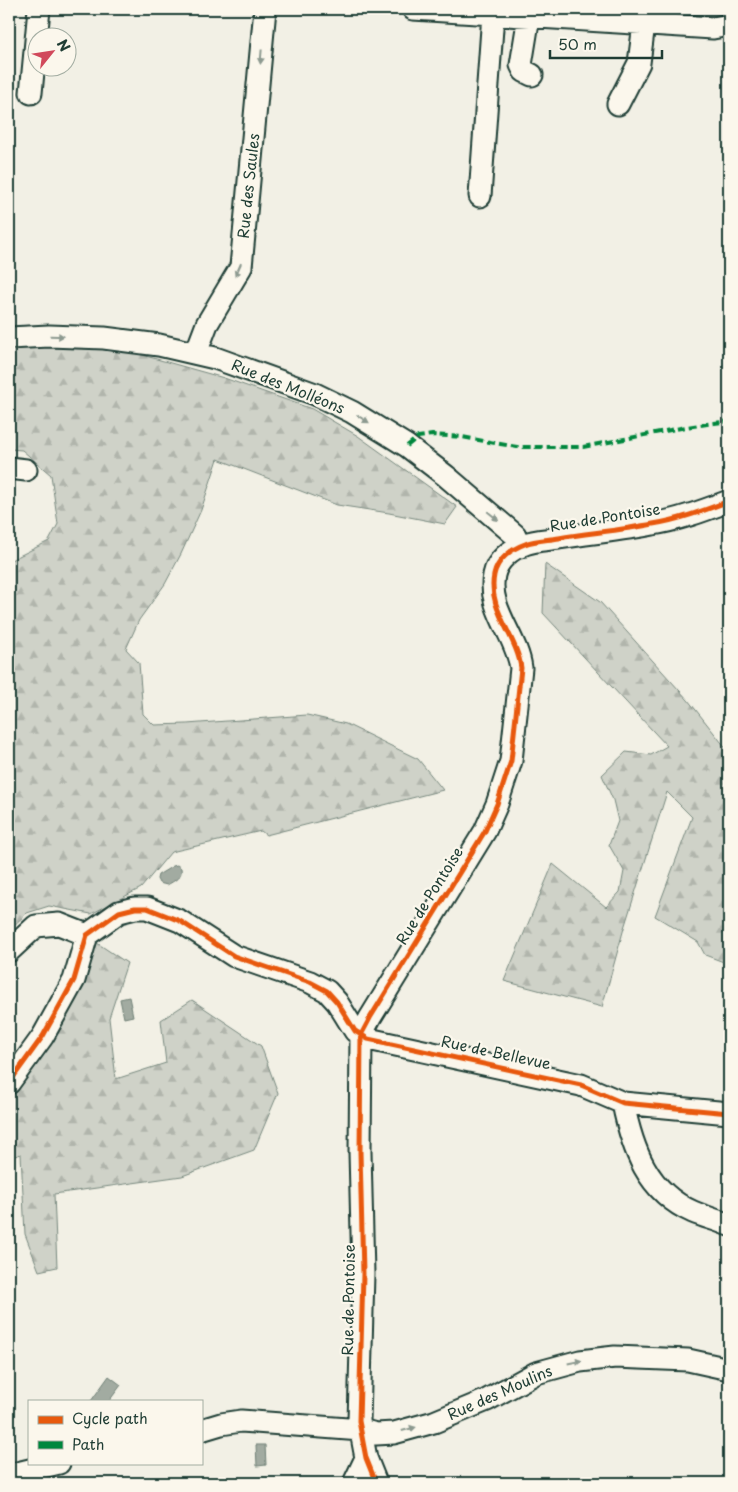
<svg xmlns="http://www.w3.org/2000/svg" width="738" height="1492" font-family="'Playpen Sans',sans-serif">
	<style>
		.forest { fill: url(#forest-firs); stroke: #77887e }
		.water { fill: #a2aba1; stroke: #6e7f75 }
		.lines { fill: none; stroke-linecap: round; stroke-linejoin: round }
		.minor-casing { stroke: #1f3d34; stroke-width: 25 }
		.minor { stroke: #fbf7ec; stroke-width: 21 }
		.quiet { stroke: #00873e; stroke-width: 4; stroke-dasharray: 8 4; stroke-linecap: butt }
		.cycleway-casing { stroke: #fbf7ec; stroke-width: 8 }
		.cycleway { stroke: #e8590c; stroke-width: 5 }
		.oneway { fill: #8d9a90 }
		.labels { text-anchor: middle; stroke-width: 4.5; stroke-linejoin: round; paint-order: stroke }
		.street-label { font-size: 15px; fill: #1f3d34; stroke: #fbf7ec }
	</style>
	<defs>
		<pattern id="forest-firs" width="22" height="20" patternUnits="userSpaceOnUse" patternTransform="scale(1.25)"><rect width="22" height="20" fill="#cfd2c8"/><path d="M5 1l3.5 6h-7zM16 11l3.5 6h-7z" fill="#b1b5ac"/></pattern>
	</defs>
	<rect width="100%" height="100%" fill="#f2f0e5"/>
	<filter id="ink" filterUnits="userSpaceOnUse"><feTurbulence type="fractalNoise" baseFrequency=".02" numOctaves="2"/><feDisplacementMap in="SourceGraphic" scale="10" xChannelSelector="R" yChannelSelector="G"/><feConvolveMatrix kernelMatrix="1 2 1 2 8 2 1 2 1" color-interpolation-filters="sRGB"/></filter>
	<g filter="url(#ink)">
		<path class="forest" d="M47,346L128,351L224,378L312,409L358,436L457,507L445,524L389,513L337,505L218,459L201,510L181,554L165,584L139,620L126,649L139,663L143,714L154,725L187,724L307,715L346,724L418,759L443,790L266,835L261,831L171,852L141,888L91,914L49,906L27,913L9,930V561L49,541L58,524L51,475L22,450L9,449V349Z
			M545,564L600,602L688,700L729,752V964L705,955L698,942L655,916L692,817L667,792L624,928L602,1007L504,981L553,864L606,907L620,892L624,871L609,845L618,821L613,800L602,775L626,752L651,755L667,746L543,613Z
			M94,941L127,963L109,1018L116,1079L166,1063L161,1020L192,1000L261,1046L278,1093L254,1150L182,1176L54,1194L57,1267L39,1271L25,1234L21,1154L9,1158V1100L69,1011Z"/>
		<path class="water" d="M177,865L181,868C183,877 174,881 167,885L159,883L157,879L158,875L173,866Z
			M129,997L133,1016L124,1018L120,999Z
			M109,1376L121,1385L109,1401H91Z
			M256,1445H265L266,1465L257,1466Z"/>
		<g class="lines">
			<g class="minor-casing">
				<path id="minor" d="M413,9L713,28L729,25
					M529,16L521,65L524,71L532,75
					M31,93L39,9
					M618,104L639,63L644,24
					M480,196L493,14
					M9,338L49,336L104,338L159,345L215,358L315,394L352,412L407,446L446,476L515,535L520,547
					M196,353L207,324L241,267L265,9
					M9,468L26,470
					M9,951L36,926L59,924L87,935
					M9,1083L43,1036L74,980L87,935L119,912L135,908H147L180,921L234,956L310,982L327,991L337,1002L355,1031L368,1039L581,1085L623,1103L729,1113
					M623,1103C632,1148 647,1192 693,1212C705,1217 717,1220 729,1225
					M201,1430L221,1424L241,1421L361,1430L376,1434L394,1433L434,1422L487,1400L536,1373L580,1361L615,1357L688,1360L729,1369
					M9,1475L59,1463
					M354,1483L366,1458
					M376,1483L366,1458L359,1421L363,1274L360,1152L361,1035L370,1018L485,831L497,804L511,761L521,668C517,636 487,609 494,575C497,560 511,549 525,544C535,540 548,540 559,538C590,533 622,530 653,524C679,520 705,510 729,501"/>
			</g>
			<use href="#minor" class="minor"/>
			<path class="quiet" d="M407,446L418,437L432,435L462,437L517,447H583L686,427L729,421"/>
			<g class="cycleway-casing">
				<path id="cycleway" d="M9,1083L43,1036L74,980L87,935L119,912L135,908H147L180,921L234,956L310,982L327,991L337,1002L355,1031L368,1039L581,1085L623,1103L729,1113
					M376,1483L366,1458L359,1421L363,1274L360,1152L361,1035L370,1018L485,831L497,804L511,761L521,668C517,636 487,609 494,575C497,560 511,549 525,544C535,540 548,540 559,538C590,533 622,530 653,524C679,520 705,510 729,501"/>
			</g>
			<use href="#cycleway" class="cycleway"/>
		</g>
		<defs><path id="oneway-solid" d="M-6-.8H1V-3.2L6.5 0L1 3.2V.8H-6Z" transform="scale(1.25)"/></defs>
		<g class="oneway">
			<use href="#oneway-solid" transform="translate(261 57) rotate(95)"/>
			<use href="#oneway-solid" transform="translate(238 270) rotate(114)"/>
			<use href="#oneway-solid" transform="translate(57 336) rotate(2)"/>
			<use href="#oneway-solid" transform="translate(363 419) rotate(32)"/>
			<use href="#oneway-solid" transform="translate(493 516) rotate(40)"/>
			<use href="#oneway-solid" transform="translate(575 1362) rotate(-11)"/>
			<use href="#oneway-solid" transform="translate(409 1429) rotate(-15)"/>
		</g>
	</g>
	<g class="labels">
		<g class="street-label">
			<text transform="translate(249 186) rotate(-84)" y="5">Rue des Saules</text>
			<text transform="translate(288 387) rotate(22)" y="5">Rue des Molléons</text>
			<text transform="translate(605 518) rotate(-9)" y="5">Rue de Pontoise</text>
			<text transform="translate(430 896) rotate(-58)" y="5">Rue de Pontoise</text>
			<text transform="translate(496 1053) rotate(12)" y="5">Rue de Bellevue</text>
			<text transform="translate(349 1300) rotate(-89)" y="5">Rue de Pontoise</text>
			<text transform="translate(500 1393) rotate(-24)" y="5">Rue des Moulins</text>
		</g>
	</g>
	<rect width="738" height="1492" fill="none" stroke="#fbf7ec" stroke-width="30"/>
	<rect x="15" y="15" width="708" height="1462" fill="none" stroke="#1f3d34" stroke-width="2" filter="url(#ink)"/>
	<rect x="28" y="1400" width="175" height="65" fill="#fbf7ec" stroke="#a3ada2"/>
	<rect x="38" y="1416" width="25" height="8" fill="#e8590c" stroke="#a3ada2"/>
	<text x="72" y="1424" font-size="15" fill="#1f3d34">Cycle path</text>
	<rect x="38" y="1441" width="25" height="8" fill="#00873e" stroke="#a3ada2"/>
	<text x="72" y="1450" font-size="15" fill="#1f3d34">Path</text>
	<g transform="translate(52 52) rotate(60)"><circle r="24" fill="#fbf7ec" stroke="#a3ada2"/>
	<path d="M0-4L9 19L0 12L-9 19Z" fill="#d1495b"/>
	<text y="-8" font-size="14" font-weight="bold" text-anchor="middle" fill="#1f3d34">N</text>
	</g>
	<path d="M550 50v8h112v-8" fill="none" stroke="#1f3d34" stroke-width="2.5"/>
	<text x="558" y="50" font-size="15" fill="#1f3d34" stroke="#fbf7ec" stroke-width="4" paint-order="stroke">50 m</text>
</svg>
